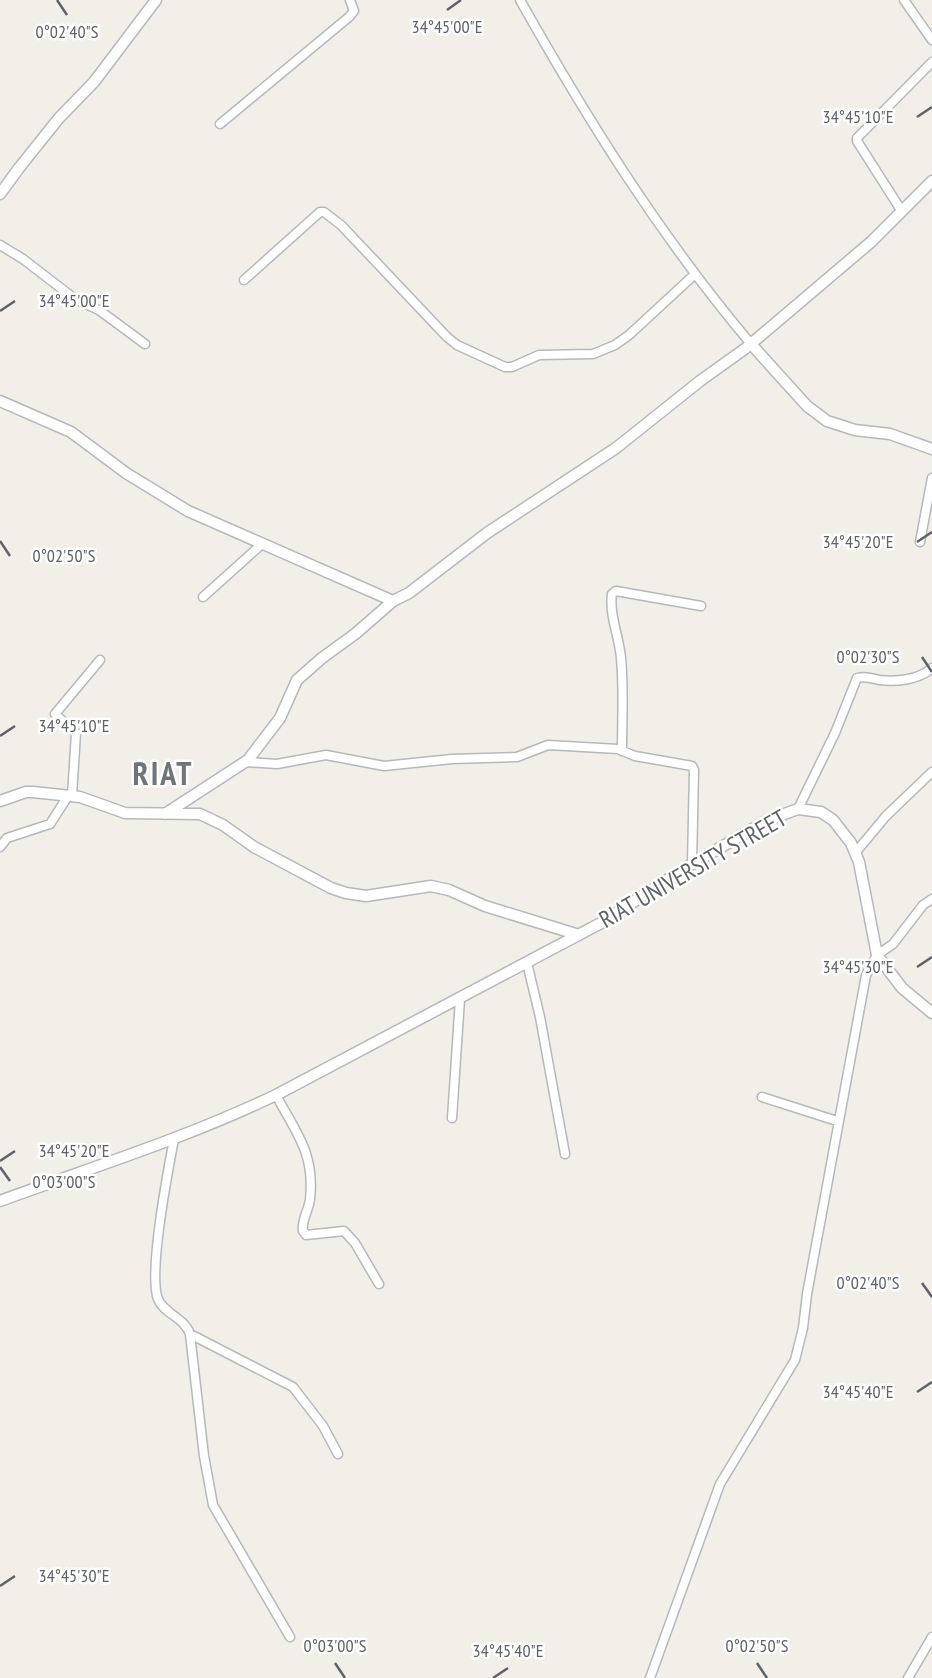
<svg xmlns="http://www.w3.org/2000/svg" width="932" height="1678" font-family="'PT Sans Narrow',sans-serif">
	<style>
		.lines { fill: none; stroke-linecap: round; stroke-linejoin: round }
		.minor-casing { stroke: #b5b8bc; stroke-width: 11 }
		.tertiary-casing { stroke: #b5b8bc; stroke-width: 13 }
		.minor { stroke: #fff; stroke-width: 8 }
		.tertiary { stroke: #fff; stroke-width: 10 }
		.ticks { fill: none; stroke: #5f6368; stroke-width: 2.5 }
		.labels { text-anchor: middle; stroke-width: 5; stroke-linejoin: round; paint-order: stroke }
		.street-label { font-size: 24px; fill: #5f6368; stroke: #fff }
		.district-label { font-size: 32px; font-weight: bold; letter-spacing: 2px; fill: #70757a; stroke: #fff }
		.ticks-label { font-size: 18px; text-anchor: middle; fill: #5f6368; stroke: #fff; stroke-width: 5; stroke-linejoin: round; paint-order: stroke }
	</style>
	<rect width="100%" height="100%" fill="#f1efe8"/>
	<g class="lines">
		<g class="minor-casing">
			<path id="minor" d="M520,0C589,122 660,236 751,344
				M904,0L932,40
				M220,124L349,17L354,11L350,0
				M901,210L857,141V138L932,62
				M0,245L23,259L75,299L99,310L145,344
				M244,280L320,212H324L341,225L447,337L457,345L505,367H512L539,355L593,354L615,345L629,335L694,275
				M920,542L932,478
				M203,597L262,544
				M622,751C622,720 624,688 621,658C619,636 609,615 612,594L616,591L701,606
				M245,762L277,764L326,755L384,766L452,759L517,757L548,745L618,749L635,756L692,766L694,770L692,864
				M72,796L76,733L55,714L100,660
				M798,809L835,733L857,678C865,676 871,678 879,680C896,682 919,680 932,668
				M0,847L7,838L50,824L68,796
				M856,852L886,816L932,772
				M527,963L540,1017L565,1154
				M276,1095C296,1133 315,1153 310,1199C309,1210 301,1220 303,1231L306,1235L344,1231L355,1243L379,1284
				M762,1097L837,1121
				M452,1118L460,999
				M174,1139C168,1170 148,1273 158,1299C164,1314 184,1317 190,1334L204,1456L213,1505L290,1637
				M190,1334L293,1387L323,1426L338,1454
				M650,1678L720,1484L795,1360L803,1328L807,1294L866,975L877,955L893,944L923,905L932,899
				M908,1678L932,1637"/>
		</g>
		<g class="tertiary-casing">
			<path id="tertiary" d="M0,194L19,168L59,118L94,82L156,0
				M751,344L807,406L827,421L855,430L890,434L932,449
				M0,401L71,432L126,473L188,511L393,601
				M0,801L26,792H33L80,797L125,813L200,814L223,825L254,847L331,888L346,893L366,896L431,886L449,890L485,906L579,935
				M165,814L248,760L280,718L297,680L322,658L355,634L393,601L409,593L487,533L616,448L700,381L746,348L871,242L932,181
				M0,1201C93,1167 186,1138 276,1095L601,923L687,867L768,820L798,809L821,812L833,820L851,843L859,862L877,955L902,988L932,1013"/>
		</g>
		<use href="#minor" class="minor"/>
		<use href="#tertiary" class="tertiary"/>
	</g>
	<path class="ticks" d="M57,0L67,15M447,10L461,0M917,117L932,107M0,311L15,301M0,541L10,556M917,542L932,532M922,657L932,672M0,736L15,726M917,967L932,957M0,1161L15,1151M0,1167L10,1181M922,1283L932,1297M917,1392L932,1382M0,1586L15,1576M335,1663L345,1678M757,1663L767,1678M493,1678L508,1668"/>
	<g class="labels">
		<g class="street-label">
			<text transform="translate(693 869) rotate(-30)" y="8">RIAT UNIVERSITY STREET</text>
		</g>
		<g class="district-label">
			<text x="163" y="785">RIAT</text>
		</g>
	</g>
	<g class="ticks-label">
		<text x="447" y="33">34°45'00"E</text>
		<text x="67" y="38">0°02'40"S</text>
		<text x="858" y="123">34°45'10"E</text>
		<text x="74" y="307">34°45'00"E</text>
		<text x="858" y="548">34°45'20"E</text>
		<text x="64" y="562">0°02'50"S</text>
		<text x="868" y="663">0°02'30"S</text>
		<text x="74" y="732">34°45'10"E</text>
		<text x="858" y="973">34°45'30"E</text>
		<text x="74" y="1157">34°45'20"E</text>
		<text x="64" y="1188">0°03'00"S</text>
		<text x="868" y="1289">0°02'40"S</text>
		<text x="858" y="1398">34°45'40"E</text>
		<text x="74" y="1582">34°45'30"E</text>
		<text x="335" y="1652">0°03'00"S</text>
		<text x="757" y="1652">0°02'50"S</text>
		<text x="508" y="1657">34°45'40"E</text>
	</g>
</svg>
